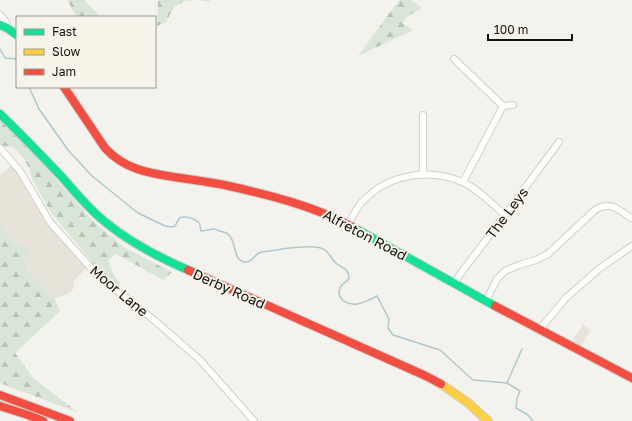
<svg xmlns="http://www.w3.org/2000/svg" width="632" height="421" font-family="'Golos Text',sans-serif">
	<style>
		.built { fill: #e7e3d8 }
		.forest { fill: url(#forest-firs) }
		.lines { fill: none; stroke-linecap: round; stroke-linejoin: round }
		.stream { stroke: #aec8cf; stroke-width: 1.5 }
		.street-casing { stroke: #d0cfcb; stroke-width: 8 }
		.fast-casing { stroke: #d0cfcb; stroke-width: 10 }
		.slow-casing { stroke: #d0cfcb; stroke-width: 10 }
		.jam-casing { stroke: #d0cfcb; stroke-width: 10 }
		.street { stroke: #fdfdfc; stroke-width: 6 }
		.fast { stroke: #16e098; stroke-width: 8 }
		.slow { stroke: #ffcf43; stroke-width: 8 }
		.jam { stroke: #f24e42; stroke-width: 8 }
		.labels { text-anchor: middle; stroke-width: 4; stroke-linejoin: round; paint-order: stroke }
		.street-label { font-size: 14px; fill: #11100d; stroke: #f6f3e9 }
	</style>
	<defs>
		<pattern id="forest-firs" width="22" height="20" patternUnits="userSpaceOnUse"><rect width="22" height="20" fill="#d8e5d7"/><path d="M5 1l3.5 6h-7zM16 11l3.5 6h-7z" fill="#b8c3b7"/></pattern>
	</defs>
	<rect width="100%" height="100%" fill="#f3f2ec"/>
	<path class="built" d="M12,165L19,174L29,190L35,204L44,219L86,268L75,280L74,282V287L72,291L61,297L54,298L30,274L24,265V260L31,253L26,248L12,242L0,224V175Z
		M583,324L591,330L581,346L572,341Z"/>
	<path class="forest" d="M67,0H85L86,2L99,15V17H77Z
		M158,0H211L208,2L198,0L185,1L174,7L166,22L157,26Z
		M399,0H410L422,8L408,16L402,23L413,30L358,56Z
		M0,117L18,135L92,220L125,248L172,272L163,280L116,254L108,260L113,274L121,284L119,287L96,267L50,211L32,179L29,168L23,157L13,147L3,146L0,144Z
		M0,224L12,242L27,248L31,254L24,260V265L30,274L54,298L60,311L15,353L34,379L79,413L0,383Z"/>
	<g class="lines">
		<path class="stream" d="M0,49L5,58L17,59
			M29,87L39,109L68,150L92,176L138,213L165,226L172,227L175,226C177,223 178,219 180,218C184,215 195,219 198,222C201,224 200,229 201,231C205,231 210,229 214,229C216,229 217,230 219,231C222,232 226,232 228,234C237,241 232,259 244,262C252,263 253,256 259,253C264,251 271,251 277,250C286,248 318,244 325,250C330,254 332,260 337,264C344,269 349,269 349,279C346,282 341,284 340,288C336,299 347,305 357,304C364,303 371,299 377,296L389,319L388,328L393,335L440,350L473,380L507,383L520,391L517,398L516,408L528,415L533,421
			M507,383L522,349"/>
		<g class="street-casing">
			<path id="street" d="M0,15L7,23V28
				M454,59L503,106
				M0,148L20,171L50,222L97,275L154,320L200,360L254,421
				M423,175V115
				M463,182L503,106L513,105
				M348,224C353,216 358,205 365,199C390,174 430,168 462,182C477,188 492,204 505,215
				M454,283L458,277L505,215L559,142
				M486,301L497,279L505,271L519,265L536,260L548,254L595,210C610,201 618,209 631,218
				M540,329L566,298L600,268L632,246"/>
		</g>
		<g class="fast-casing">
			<path id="fast" d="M0,25L7,28L17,35
				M0,114C21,134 42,156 62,177C76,193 88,208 104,221C129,242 158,257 188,270
				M351,226L495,306"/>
		</g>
		<g class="slow-casing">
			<path id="slow" d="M441,384L467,402L488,421"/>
		</g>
		<g class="jam-casing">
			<path id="jam" d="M64,87L105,148C124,169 148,173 174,177C193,180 211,182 229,186C270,195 313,206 351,226
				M188,270L426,376L441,384
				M495,306L632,378
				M0,395L70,421
				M0,406L28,415L43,421"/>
		</g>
		<use href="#street" class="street"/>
		<use href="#fast" class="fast"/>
		<use href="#slow" class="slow"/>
		<use href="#jam" class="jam"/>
	</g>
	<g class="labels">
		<g class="street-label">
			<text transform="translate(507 213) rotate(-53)" y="5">The Leys</text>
			<text transform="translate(365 235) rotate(28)" y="5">Alfreton Road</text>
			<text transform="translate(229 289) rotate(24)" y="5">Derby Road</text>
			<text transform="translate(119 291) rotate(40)" y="5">Moor Lane</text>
		</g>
	</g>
	<rect x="16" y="16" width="140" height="72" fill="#f6f3e9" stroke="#9a9891"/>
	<rect x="24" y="29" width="20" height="6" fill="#16e098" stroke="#9a9891"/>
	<text x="52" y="36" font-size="12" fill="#11100d">Fast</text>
	<rect x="24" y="49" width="20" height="6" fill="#ffcf43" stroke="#9a9891"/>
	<text x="52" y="56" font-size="12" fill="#11100d">Slow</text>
	<rect x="24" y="69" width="20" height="6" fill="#f24e42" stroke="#9a9891"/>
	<text x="52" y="76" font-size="12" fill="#11100d">Jam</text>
	<path d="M488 34v6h84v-6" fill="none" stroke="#11100d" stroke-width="2"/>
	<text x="494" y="34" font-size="12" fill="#11100d" stroke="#f6f3e9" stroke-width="3" paint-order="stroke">100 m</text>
</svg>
